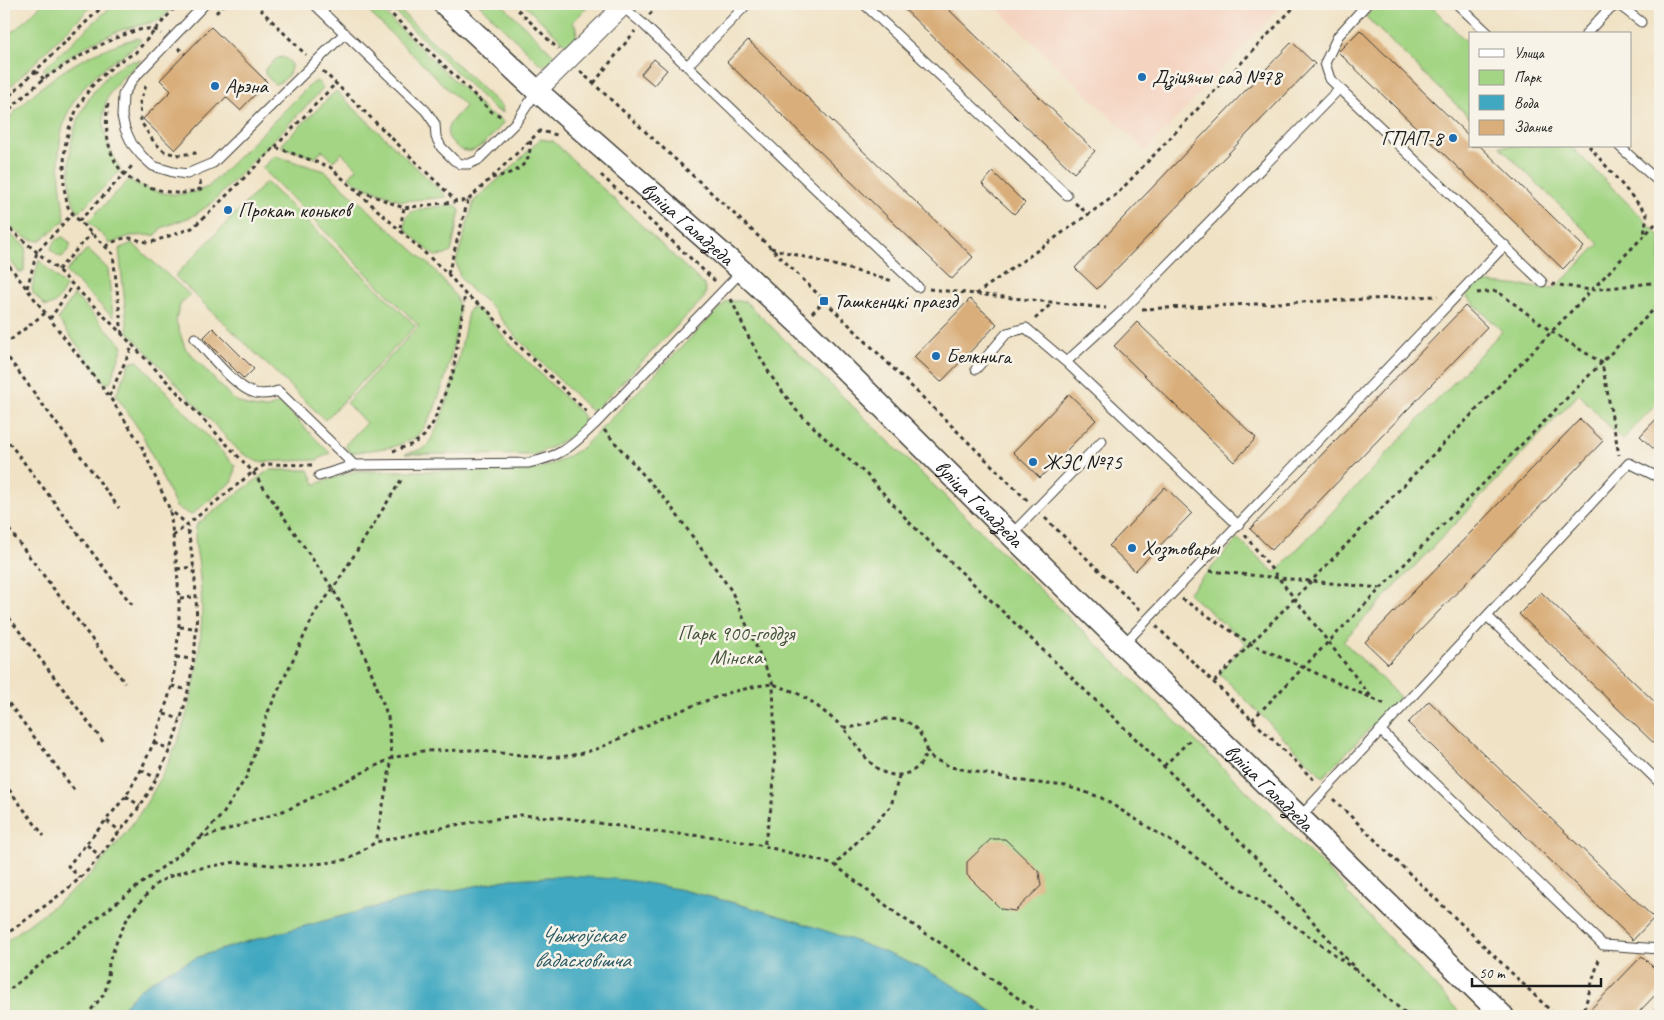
<svg xmlns="http://www.w3.org/2000/svg" width="1664" height="1020" font-family="Caveat,sans-serif">
	<style>
		.built { fill: #f5d3c1 }
		.green { fill: #a3d584; stroke: #607850 }
		.water { fill: #41a8c1; stroke: #2e626e }
		.building { fill: #d9ae7a }
		.lines { fill: none; stroke-linecap: round; stroke-linejoin: round }
		.service-casing { stroke: #3c3a35; stroke-width: 11 }
		.minor-casing { stroke: #3c3a35; stroke-width: 20 }
		.tertiary-casing { stroke: #3c3a35; stroke-width: 24 }
		.path { stroke: #3c3a35; stroke-width: 3; stroke-dasharray: 4 4; stroke-linecap: butt }
		.service { stroke: #fff; stroke-width: 9 }
		.minor { stroke: #fff; stroke-width: 18 }
		.tertiary { stroke: #fff; stroke-width: 21 }
		.poi-dot { fill: #1f6fb2; stroke: #f7f3e8; stroke-width: 2 }
		.labels { text-anchor: middle; stroke-width: 5; stroke-linejoin: round; paint-order: stroke }
		.poi-label { font-size: 21px; fill: #1c1c1c; stroke: #f7f3e8; text-anchor: start }
		.street-label { font-size: 21px; fill: #1c1c1c; stroke: #f7f3e8 }
		.park-label { font-size: 21px; fill: #44543b; stroke: #f7f3e8 }
		.water-label { font-size: 22px; font-style: italic; fill: #2d5b66; stroke: #f7f3e8 }
	</style>
	<rect width="100%" height="100%" fill="#f7f3e8"/>
	<filter id="ink" filterUnits="userSpaceOnUse"><feTurbulence type="fractalNoise" baseFrequency=".02" numOctaves="2"/><feDisplacementMap in="SourceGraphic" scale="10" xChannelSelector="R" yChannelSelector="G"/><feConvolveMatrix kernelMatrix="1 2 1 2 8 2 1 2 1" color-interpolation-filters="sRGB"/></filter>
	<filter id="wash" filterUnits="userSpaceOnUse"><feTurbulence type="fractalNoise" baseFrequency=".0096" numOctaves="4" result="noise"/><feDisplacementMap in="SourceGraphic" scale="20" xChannelSelector="R" yChannelSelector="G"/><feGaussianBlur stdDeviation="1.12" result="paint"/><feColorMatrix in="noise" values="0 0 0 0 0 0 0 0 0 0 0 0 0 0 0 0 0 1.4 0 .05"/><feComposite in="paint" operator="in"/></filter>
	<g filter="url(#wash)">
		<rect width="100%" height="100%" fill="#f0e2c5"/>
		<path class="built" d="M993,4H1283L1146,151Z"/>
		<path class="green" d="M42,4H94L4,93V38L20,26Z
			M114,4H166L169,11L161,20L121,30L91,43L46,72L43,69Z
			M369,4H375L489,114L499,118L503,122L501,126C493,134 483,148 471,151C465,152 458,149 454,144C438,129 455,119 465,106L365,8Z
			M387,4H393L502,107L503,113L494,109Z
			M479,4H502L557,58L547,66L539,63Z
			M523,4H590L572,23L577,27L575,42L569,47Z
			M1377,4H1429L1470,45V118L1366,17Z
			M138,38L141,40C127,55 112,60 98,73C49,117 57,161 65,220L40,241C24,240 15,231 4,220V124C39,83 85,51 138,38Z
			M281,57C301,61 287,83 274,84L265,74V69L276,59Z
			M141,60C132,69 121,78 113,88C95,114 106,145 121,170L79,212C71,203 70,189 70,177C70,167 69,156 71,146C75,116 96,80 123,64C128,61 135,61 141,60Z
			M317,81L323,87L320,92L212,203L193,216L161,228L156,235L130,236L109,244L107,240L88,221L129,180C156,194 179,200 208,187L311,84Z
			M336,91L447,197L402,201L356,183L349,177L357,168L342,153L333,161L322,150L315,158L282,147L283,143Z
			M540,139L553,141L704,285L706,291L704,298L595,410H590L516,337L491,306L471,290L460,277L456,262L474,201L511,168Z
			M1499,146H1571L1660,236V400L1622,440L1579,394L1343,641L1400,697L1323,777L1219,673L1246,643L1188,593L1238,539L1275,573L1502,331L1466,296L1480,282L1554,289L1599,244Z
			M275,156L325,171L434,269L456,297L460,310L452,352L444,382L434,410L423,429L415,438L393,447L350,453L345,445L366,423L346,403L419,326L262,168Z
			M266,182L416,326L325,420L175,276Z
			M451,205L457,206L460,211L451,252L445,255L435,256C429,251 409,235 406,229C403,223 407,214 412,212C422,207 440,207 451,205Z
			M4,229L26,247L24,271L22,272H19L4,252Z
			M63,237L70,243V248L62,257L58,256L51,250C52,243 56,239 63,237Z
			M132,243L190,295L181,303L178,311L176,321L185,348L233,399L247,406L265,409L280,403L330,453L317,460L258,462L240,452L128,332L119,249Z
			M86,250H88L108,269L113,317L66,272Z
			M39,260L66,287C61,295 56,307 45,306L33,293L32,288Z
			M74,295L123,346L110,383H105L58,319Z
			M727,301H745L1348,890L1346,892L1463,1016H998L971,996L917,967L845,938L793,920L735,903L678,889L568,876L511,879L398,901L242,943L198,957L164,973L140,989L114,1016H4V943C30,923 57,904 82,883C92,874 101,862 110,852C166,787 196,715 201,629C203,609 201,588 199,568C198,553 192,539 197,524L269,470H309L315,484L356,471H529C549,467 565,459 583,447Z
			M470,308H475L486,316L510,344L582,414L584,419L581,427L576,433L554,446L534,455L405,454C411,452 419,451 424,448C431,443 434,432 438,425C453,388 461,351 468,312Z
			M138,361L235,466L233,481L191,515L176,507L142,434L116,395L130,362Z"/>
		<path class="water" d="M568,876C587,877 606,878 625,880C673,886 720,899 766,912C825,930 886,949 941,978C961,989 979,1003 998,1016H114L140,989L164,973L198,957L242,943L398,901L511,879Z"/>
		<g id="blocks">
			<path class="building" d="M899,4H943L1095,151L1074,173Z
				M211,27L267,82L240,110L226,97L175,150L143,119L171,91L160,80Z
				M1360,30L1470,137V146H1480L1584,247L1563,269L1338,52Z
				M748,40L973,257L952,279L727,62Z
				M1292,42L1315,64L1097,289L1075,268Z
				M654,59L667,70L654,85L641,74Z
				M993,172L1025,203L1014,214L982,184Z
				M970,299L997,324L941,382L914,357Z
				M1465,306L1487,327L1272,550L1250,529Z
				M1137,322L1256,438L1234,462L1114,346Z
				M213,328L254,369L244,379L203,338Z
				M1069,394L1096,420L1040,478L1013,452Z
				M1660,415V455L1640,436Z
				M1580,419L1603,441L1388,664L1365,642Z
				M1165,487L1192,513L1135,571L1109,546Z
				M1541,592L1660,707V749L1519,614Z
				M1429,701L1654,918L1633,940L1408,723Z
				M991,839H1005L1039,872L1041,886L1015,911L1001,909L967,875V862Z
				M1642,956L1660,974V990L1635,1016H1584Z"/>
		</g>
	</g>
	<g filter="url(#ink)">
		<use href="#blocks" fill-opacity="0" stroke="#3c3a35" stroke-width="1"/>
		<g class="lines">
			<g class="service-casing">
				<path id="service" d="M205,4L133,79L123,95L122,116L125,129L132,144L142,156L153,166L173,172L187,174L213,163L345,33
					M314,4L426,111L435,124L436,137L441,147L454,160L461,164H469L478,160L516,122L537,91
					M864,4L1067,195
					M1367,4L1338,36L1325,63L1330,79L1542,282
					M1457,4L1489,34
					M622,6L642,23L918,287
					M1586,34L1605,13L1616,5L1623,8L1641,22
					M687,66L747,4
					M1619,146L1660,183
					M195,338C208,353 237,389 255,393C264,395 270,394 278,391L354,465
					M1066,362L1123,310L1340,88
					M976,369L1007,333L1026,328L1066,362L1238,525
					M319,476L354,465L528,463C563,456 572,446 597,422L742,271
					M1011,535L1102,441
					M1487,616L1660,783
					M1124,644L1505,245
					M1380,730L1603,945L1660,949
					M1300,817L1629,463L1660,478
					M1655,1016L1660,1011"/>
			</g>
			<g class="minor-casing">
				<path id="minor" d="M537,91L625,4"/>
			</g>
			<g class="tertiary-casing">
				<g id="tertiary">
					<path id="s1" d="M444,4L537,91L742,271L800,325L1011,535L1503,1016"/>
				</g>
			</g>
			<path class="path" d="M262,4L258,7L306,55
				M381,4L492,112L503,117
				M512,4L558,49
				M216,13L222,6L227,4
				M649,15L660,4
				M178,48L185,54
				M35,71L44,79
				M323,71L456,201
				M580,71L771,248L1028,501
				M594,83L635,31
				M146,86L140,100L141,122L154,142L165,152L179,155L195,153L196,157
				M4,101L105,4
				M108,104C104,127 107,156 124,174C133,184 168,194 182,193C188,193 195,190 201,189L200,180
				M4,115C17,102 30,90 44,79C64,65 132,22 155,30C156,30 161,34 161,34
				M1589,146L1647,214L1644,235
				M275,147L335,84
				M601,175L715,281
				M492,178C505,175 523,171 529,156C530,151 530,145 531,140
				M353,188L404,208L468,200L540,131L557,135
				M1075,203L1088,214
				M79,221L134,164
				M4,224L58,270L122,334L253,472L333,589L350,622L368,663L388,717L392,758L376,842
				M400,228L404,208
				M106,246C113,242 122,237 130,238C138,239 144,243 152,242L192,228L211,211L275,147L330,167L448,274L465,294L489,312L514,341L589,414
				M771,248L893,281
				M4,259L109,396L141,445L170,510L177,569L179,598V627L176,657L172,686L154,742L141,770L126,796L68,866L80,878
				M58,270L92,233
				M448,274L468,200
				M1552,284L1591,290L1660,282
				M27,288L37,252L72,214
				M929,289L1106,308
				M1477,293L1497,291L1552,332L1602,363L1619,455
				M976,294L1117,194L1297,4
				M731,299L748,336L771,376L796,410L829,442L867,475L910,523L1138,741L1244,845L1361,975
				M1142,309L1438,296
				M812,313L824,301
				M50,319L72,286
				M1035,319L1052,303
				M122,334L113,254L79,221L68,207L64,188V164L65,146L70,125L77,109L90,88L106,72L122,60L135,53L178,4
				M4,345L45,313
				M4,352L119,508
				M109,396L133,345
				M604,430L669,504L731,590L773,684L775,747L773,797L764,846
				M4,436L132,605
				M393,451L413,444L424,436L433,423L453,373L465,294
				M1045,518L1141,611
				M4,523L125,683
				M1245,535L1372,698
				M173,536L253,472L266,464L312,465
				M177,569L194,567
				M1210,571L1380,588
				M180,598L196,597
				M1182,599L1251,644L1387,705
				M4,611L104,743
				M1156,626L1316,782
				M180,627L196,628
				M176,657L193,659
				M1214,682L1660,219
				M172,686L188,690
				M4,697L75,791
				M164,714L180,719
				M884,719C891,719 899,719 907,722C916,726 926,740 926,750C924,772 898,781 881,771C865,761 854,741 843,727C858,729 869,722 884,719Z
				M1252,720L1660,303
				M154,743L170,749
				M926,750L932,758L951,767L1029,782L1066,786L1100,797L1185,850L1326,948L1355,970
				M1164,766L1192,738
				M141,770L156,778
				M899,776L891,806L835,865L897,914L964,959L1043,1016
				M4,783L44,836
				M126,796L140,806
				M1333,799L1556,1016
				M107,821L120,831
				M201,837L223,814L247,776L268,712L316,611L333,589L403,477
				M87,845L100,856
				M4,936C29,917 56,899 79,879C92,867 103,852 114,838C123,828 132,817 140,806C180,746 200,667 196,596C195,572 191,548 187,524L170,510
				M1360,973L1408,1016
				M4,994L116,903L199,839L289,809L392,758L423,751L471,750L542,757H560L579,754L600,748L658,720L697,704L728,693L757,686L773,684L795,692L812,702L843,727
				M86,1016L105,993L108,978L109,962L118,938L129,915L155,885L168,877L189,870L236,862L284,866L326,863L349,859L376,842L455,825L521,815L566,818L664,833L717,837L764,846L835,865
				M1579,1016L1585,1006L1600,956"/>
			<use href="#service" class="service"/>
			<use href="#minor" class="minor"/>
			<use href="#tertiary" class="tertiary"/>
		</g>
	</g>
	<g class="poi-dot">
		<circle cx="1142" cy="77" r="5"/>
		<circle cx="215" cy="86" r="5"/>
		<circle cx="1453" cy="138" r="5"/>
		<circle cx="228" cy="210" r="5"/>
		<rect x="819" y="296" width="10" height="10" rx="2.5"/>
		<circle cx="936" cy="356" r="5"/>
		<circle cx="1033" cy="462" r="5"/>
		<circle cx="1132" cy="548" r="5"/>
	</g>
	<g class="labels">
		<g class="poi-label">
			<text x="1152" y="84">Дзіцячы сад №78</text>
			<text x="225" y="93">Арэна</text>
			<text x="1443" y="145" text-anchor="end">ГПАП-8</text>
			<text x="238" y="217">Прокат коньков</text>
			<text x="834" y="308">Ташкенцкі праезд</text>
			<text x="946" y="363">Белкнига</text>
			<text x="1043" y="469">ЖЭС №75</text>
			<text x="1142" y="555">Хозтовары</text>
		</g>
		<g class="street-label">
			<text dy="7" stroke="none"><textPath href="#s1" startOffset="328">вуліца Галадзеда</textPath></text>
			<text dy="7" stroke="none"><textPath href="#s1" startOffset="732">вуліца Галадзеда</textPath></text>
			<text dy="7" stroke="none"><textPath href="#s1" startOffset="1138">вуліца Галадзеда</textPath></text>
		</g>
		<g class="park-label">
			<text x="736" y="640">Парк 900-годдзя<tspan x="736" dy="24">Мінска</tspan></text>
		</g>
		<g class="water-label">
			<text x="582" y="942">Чыжоўскае<tspan x="582" dy="25">вадасховішча</tspan></text>
		</g>
	</g>
	<rect width="1664" height="1020" fill="none" stroke="#f7f3e8" stroke-width="20"/>
	<rect x="1469" y="32" width="162" height="115" fill="#f7f3e8" stroke="#9f9d96"/>
	<rect x="1479" y="49" width="25" height="8" fill="#ffffff" stroke="#9f9d96"/>
	<text x="1514" y="58" font-size="15" fill="#1c1c1c">Улица</text>
	<rect x="1479" y="70" width="25" height="15" fill="#a3d584" stroke="#9f9d96"/>
	<text x="1514" y="82" font-size="15" fill="#1c1c1c">Парк</text>
	<rect x="1479" y="95" width="25" height="15" fill="#41a8c1" stroke="#9f9d96"/>
	<text x="1514" y="108" font-size="15" fill="#1c1c1c">Вода</text>
	<rect x="1479" y="120" width="25" height="15" fill="#d9ae7a" stroke="#9f9d96"/>
	<text x="1514" y="132" font-size="15" fill="#1c1c1c">Здание</text>
	<path d="M1472 978v8h129v-8" fill="none" stroke="#1c1c1c" stroke-width="2.5"/>
	<text x="1479" y="978" font-size="15" fill="#1c1c1c" stroke="#f7f3e8" stroke-width="4" paint-order="stroke">50 m</text>
</svg>
